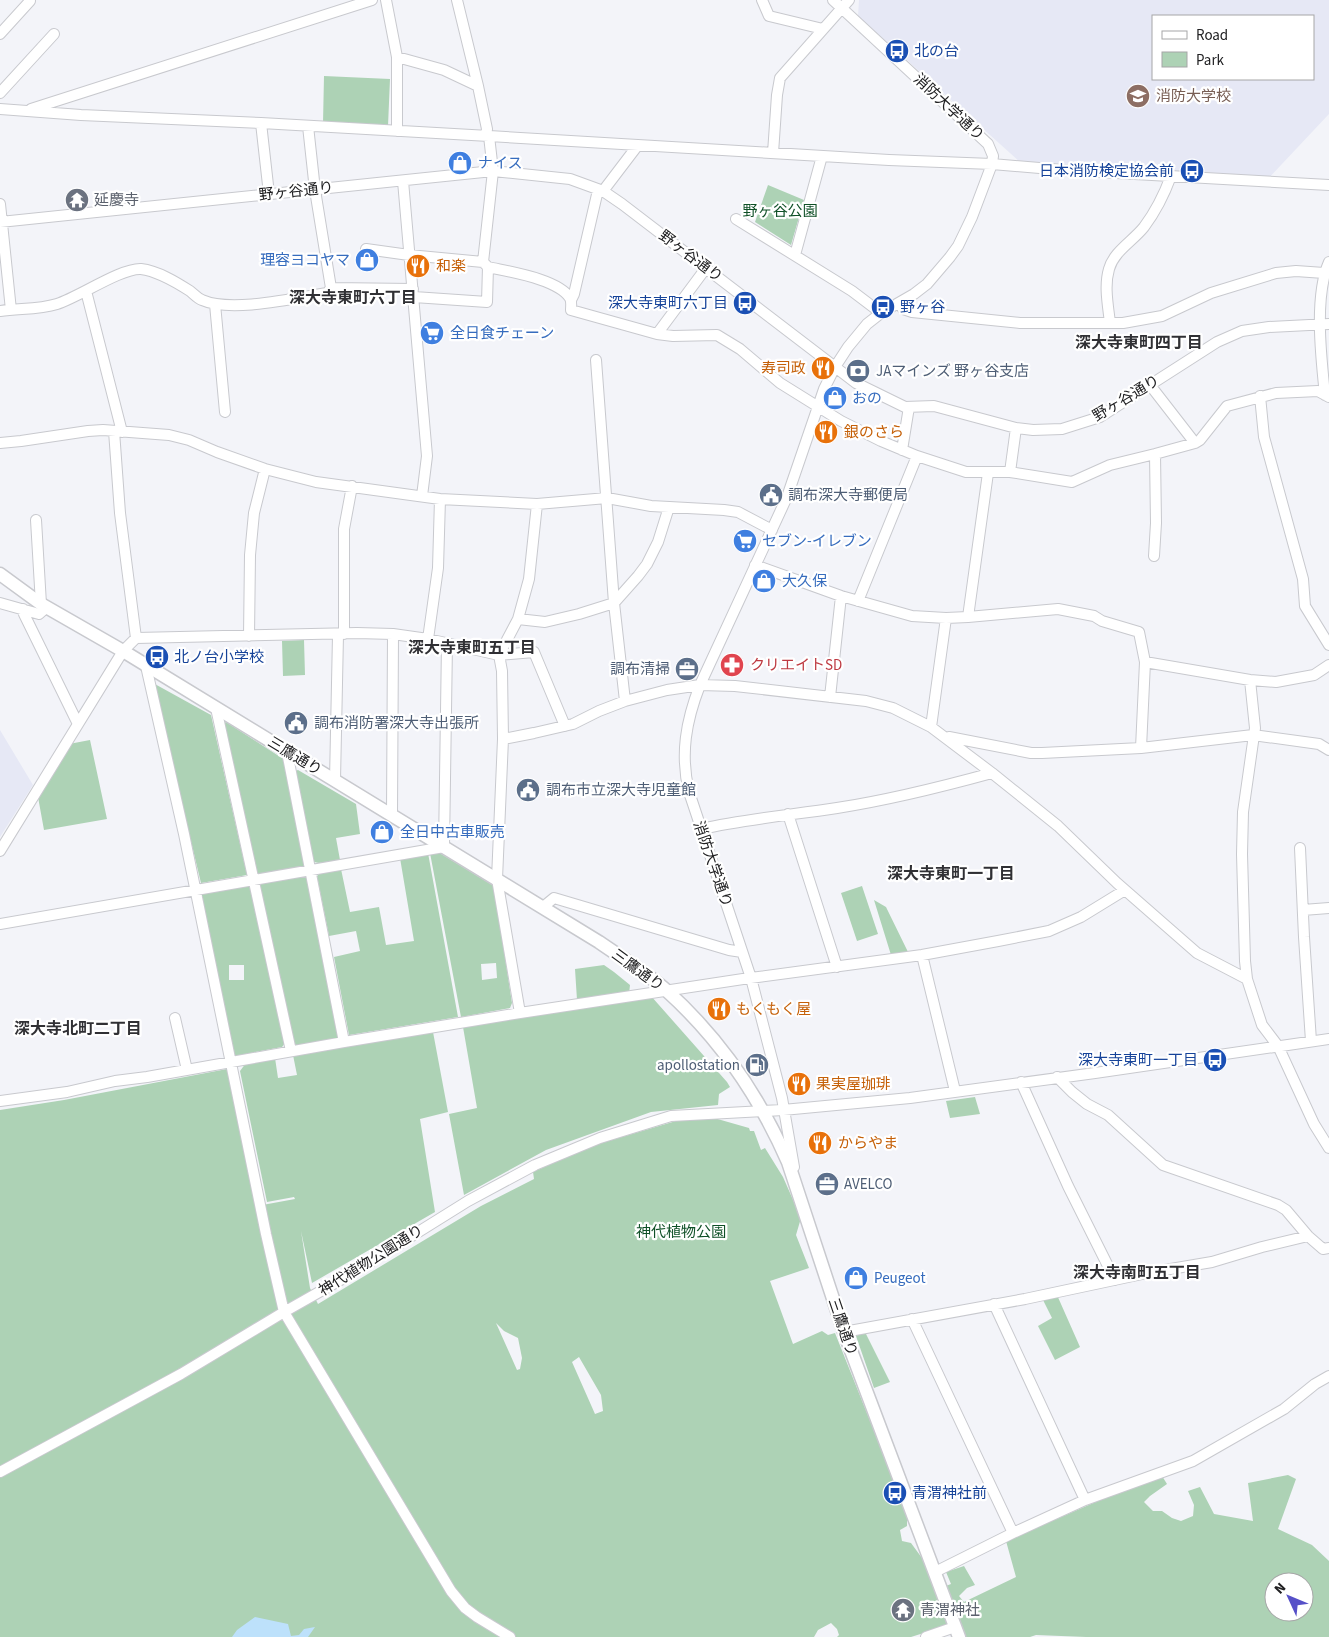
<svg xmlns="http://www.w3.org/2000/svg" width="1329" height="1637" font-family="'Source Sans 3','Noto Sans JP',sans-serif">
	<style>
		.built { fill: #e6e8f5; fill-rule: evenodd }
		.green { fill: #add2b5; fill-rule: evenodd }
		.water { fill: #bde1fb }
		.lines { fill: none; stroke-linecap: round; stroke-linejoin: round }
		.minor-casing { stroke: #c8c9ce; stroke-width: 12 }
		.major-casing { stroke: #c8c9ce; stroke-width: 15 }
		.minor { stroke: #fff; stroke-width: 10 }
		.major { stroke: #fff; stroke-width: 12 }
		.labels { text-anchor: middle; stroke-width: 4.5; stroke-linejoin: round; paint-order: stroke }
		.transit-label { font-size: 15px; fill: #164399; stroke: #fff; text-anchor: start }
		.education-label { font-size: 15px; fill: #785e54; stroke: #fff; text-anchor: start }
		.street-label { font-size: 15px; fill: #202022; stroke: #fff }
		.shop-label { font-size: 15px; fill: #366cbe; stroke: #fff; text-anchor: start }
		.worship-label { font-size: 15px; fill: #5b616d; stroke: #fff; text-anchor: start }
		.park-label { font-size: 15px; fill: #0f5027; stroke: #fff }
		.food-label { font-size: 15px; fill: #c56008; stroke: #fff; text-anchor: start }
		.service-label { font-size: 15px; fill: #4e5e75; stroke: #fff; text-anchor: start }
		.health-label { font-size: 15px; fill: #be3a42; stroke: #fff; text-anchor: start }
		.neighbourhood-label { font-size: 16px; font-weight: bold; fill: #303034; stroke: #fff }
	</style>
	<rect width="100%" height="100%" fill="#f3f4f9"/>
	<path class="built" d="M859,0H1329V114L1266,181L1021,163L858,16ZM1153,16H1313V79H1153Z
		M0,730L33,785L0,837Z"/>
	<path class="green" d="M324,76L390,79L388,126L323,123Z
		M768,185L804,200L791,245L755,222Z
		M304,640L305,675L283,676L282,641Z
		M153,683L211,715L247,875L201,883Z
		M226,722L285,760L305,864L303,867L260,876L256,873L223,724Z
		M90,740L107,819L44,830L38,797L69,744Z
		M298,770L356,804L360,834L336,838L340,860L319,863L314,862L295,771Z
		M438,852L494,886L512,1003L510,1008L461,1017L430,853ZM496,963L497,978L482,980L481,964Z
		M428,853L458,1017L349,1035L334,957L360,951L356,931L329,936L317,876L320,873L341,869L350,912L379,907L386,945L414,941L400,858Z
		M306,875L310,878L339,1039L296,1046L293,1042L259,887L262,883Z
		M247,886L251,888L285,1043L282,1047L235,1056L200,898L203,894ZM229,965H244V980H229Z
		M862,886L878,934L857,941L841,893Z
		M874,900L886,907L908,952L891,955Z
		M604,965L614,972L630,985L629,994L577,1000L575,969Z
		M651,996L727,1082L730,1087L719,1094L718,1105L651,1112L546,1150L464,1195L449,1114L477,1108L463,1027Z
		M433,1032L448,1112L420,1119L435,1212L312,1283L301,1231L310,1288L318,1304L481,1206L534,1179L533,1172L591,1146L676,1121L714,1118L749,1128L750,1131H754L761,1150L765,1148L783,1177L801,1218L796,1235L809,1268L770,1281L793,1344L822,1331L828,1335L835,1333L902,1501L912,1518L907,1521V1526L900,1530L902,1541L911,1543L930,1569L938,1589L951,1584L946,1572L964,1566L975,1585L967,1588L959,1596L964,1602L1016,1577L1006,1541L1137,1484L1162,1476L1167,1484L1150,1496L1144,1502L1153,1511H1162L1172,1518L1181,1521L1193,1516L1194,1505L1188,1491L1200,1487L1214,1514L1253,1521L1248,1483L1288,1475L1296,1479L1278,1529L1312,1545L1329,1561V1637H1086L1036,1635L1030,1637H963L953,1633L940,1636L933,1630L911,1637H837L839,1635L837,1629L831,1623L818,1630L814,1637H0V1110L64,1100L227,1069L257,1206L295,1199L294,1197L267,1202L240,1071L246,1063L275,1058L278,1078L297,1075L293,1055ZM496,1323L504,1331L518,1338L522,1358L520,1369L517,1370ZM579,1357L601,1395L603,1411L595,1414L572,1362ZM1274,1582H1304V1612H1274Z
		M975,1097L980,1114L950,1118L946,1101Z
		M1057,1295L1080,1347L1055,1360L1038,1326L1052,1318L1042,1298Z
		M865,1332L890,1382L874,1388L856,1336Z"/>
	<path class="water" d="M255,1617L288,1624L291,1636L299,1635L304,1629L315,1627L308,1637H232L237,1630Z"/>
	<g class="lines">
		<g class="minor-casing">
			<path id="minor" d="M386,0L397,57V131
				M457,0L478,86L487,129L486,136
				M762,0L769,16L823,29
				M0,34L30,1
				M397,57L444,70L478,86
				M0,93L54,34
				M0,109L81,115L261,123L489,136L889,160L992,164L1063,170L1329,185
				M31,109L372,0
				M261,123L269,194
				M308,126L315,190L331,288
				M773,153L777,95L780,78L849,0
				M403,181L427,456L422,496
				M603,191L638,145
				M0,204L11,310
				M736,219L852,291L881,313
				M0,222L493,171L570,179L603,191L622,204L856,383L905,407L934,406L1016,428L1033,430L1062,429L1100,417L1217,342L1242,331L1269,327L1329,324
				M366,249L409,255L483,262L488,267C510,272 558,279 570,298C572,302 571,306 571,310L657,334L673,336L717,335L740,349L780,383L841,421L881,441L917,456L966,472H1010L1072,482L1110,465L1155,454L1195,443L1200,440L1227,406L1276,393L1318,391L1329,397
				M795,255L822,156
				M483,262L493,171L489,136
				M86,291L122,432
				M414,297L487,302L488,267
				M571,300L574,294L598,190
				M899,303L903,309L912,312L1020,323H1123L1162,316L1211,293L1276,273L1296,271L1324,273
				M215,304L225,412
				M0,311C19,308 38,310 57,304C79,297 121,268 141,269C158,271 176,282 190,291C194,294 197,298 202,300C231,313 295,298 327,293L331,288L413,289
				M1110,323C1108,305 1104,286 1109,269C1114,251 1133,241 1144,227C1156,211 1164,195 1171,176
				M657,334L706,268
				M596,360L614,603L625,701
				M1150,385L1195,443
				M1325,395C1321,357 1314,296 1329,262
				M1260,396L1264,437L1303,579L1305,606L1329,645
				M114,431L120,513L136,638
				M0,443L21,441L88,431L103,430L169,435L189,440L217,452L265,469L316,482L440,499L537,504L607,498L651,506L724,510L738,512L772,530
				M902,450L909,407
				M1010,472L1016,428
				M36,520L41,604
				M1154,556L1156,523L1155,454
				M755,565L841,596L912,616L946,618L968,617L1058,609L1094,616L1102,621L1139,632L1145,662L1141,748
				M858,601L917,456
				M0,603L39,614L47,607
				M23,609L24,614L78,724
				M968,617L988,473
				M518,619L545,622L579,614L614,603L638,576L647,564L658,542L669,507
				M344,634V529L352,486
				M249,636L250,555L254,513L265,469
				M428,639L438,568L440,499
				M1145,662L1250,680L1276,682L1314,675L1329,665
				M146,666L184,834L266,1234L284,1312L451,1591L465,1608L477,1617L510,1637
				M1250,680L1255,728L1243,812L1242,854L1245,961L1247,979L1262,1025L1278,1046L1314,1124L1329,1148
				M830,697L841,596
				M216,708L291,1051
				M931,727L946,618
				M949,737L1031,753H1042L1141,748L1253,735L1319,744L1329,750
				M503,739L534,733L573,724L599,711L625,701L667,690L700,685L735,686L866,701L893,708L931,727L992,773L1058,826L1117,883L1197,953L1247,979
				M287,752L344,1042
				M335,780L338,635
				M788,814L837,967
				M392,815L393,634
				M701,829C746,819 791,815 837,808C889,800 941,787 992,773
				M1300,848L1304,937L1311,1041
				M0,851L123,651L136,638L357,633L393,634L428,639L499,655L534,652L565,726
				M543,907L554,898L729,950L742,952
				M1303,910L1329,908
				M0,924L444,847L447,643
				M922,955L955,1091
				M520,1013L497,879L503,739L502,671L499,655L518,619L529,579L537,504
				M175,1018L187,1070
				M1057,1077L1072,1092L1087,1104L1108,1115L1163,1165L1278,1205L1286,1210L1308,1236L1323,1249L1329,1248
				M1021,1082L1068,1186L1115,1280
				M0,1101L67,1092L115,1081L147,1077L344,1042L520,1013L743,979L922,955L998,941L1049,931L1081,917L1125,890
				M794,1167L782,1098L751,978L689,792C680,754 686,721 700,685L787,497L824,389L835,367L848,347L867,324L881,313L914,294L927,284L950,257L958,246L972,217L992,164L993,156L988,144L833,0
				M994,1304L1085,1500
				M912,1319L1013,1533
				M844,1332L1025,1299L1147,1273L1212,1262L1262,1247L1308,1236
				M0,1472L181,1374L284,1312L351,1274L468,1201L535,1165L600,1138L671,1116L783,1110L910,1098L1095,1073L1329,1039
				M935,1572L1013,1533L1085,1500L1193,1461L1284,1409L1315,1384L1329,1376
				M926,1637L955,1627"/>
		</g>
		<g class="major-casing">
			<path id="major" d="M0,574L41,604L123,651L599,942C622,958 647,973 667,991C719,1038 760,1098 788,1162L844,1332L959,1637"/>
		</g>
		<use href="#minor" class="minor"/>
		<use href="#major" class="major"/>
	</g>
	<defs>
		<g id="bus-disc" transform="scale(1.25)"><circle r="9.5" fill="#1a4fb4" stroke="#fff"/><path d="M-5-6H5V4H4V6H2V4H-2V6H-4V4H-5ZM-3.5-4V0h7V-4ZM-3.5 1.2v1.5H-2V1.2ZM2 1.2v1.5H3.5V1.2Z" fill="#fff"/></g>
		<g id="school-disc" transform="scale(1.25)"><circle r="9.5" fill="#8d6e63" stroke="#fff"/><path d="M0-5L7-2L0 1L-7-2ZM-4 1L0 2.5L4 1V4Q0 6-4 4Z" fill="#fff"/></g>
		<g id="shop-disc" transform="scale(1.25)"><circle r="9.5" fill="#3f7fe0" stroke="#fff"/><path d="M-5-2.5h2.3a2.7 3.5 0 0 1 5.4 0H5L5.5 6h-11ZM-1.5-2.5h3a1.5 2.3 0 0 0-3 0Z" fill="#fff"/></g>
		<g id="temple-disc" transform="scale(1.25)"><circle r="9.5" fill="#6b7280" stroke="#fff"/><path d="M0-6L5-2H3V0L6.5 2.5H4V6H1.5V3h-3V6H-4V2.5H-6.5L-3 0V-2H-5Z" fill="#fff"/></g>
		<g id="restaurant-disc" transform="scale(1.25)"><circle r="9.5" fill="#e8710a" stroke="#fff"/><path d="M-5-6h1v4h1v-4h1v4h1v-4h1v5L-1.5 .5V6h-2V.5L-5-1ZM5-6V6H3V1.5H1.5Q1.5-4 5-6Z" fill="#fff"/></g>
		<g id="supermarket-disc" transform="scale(1.25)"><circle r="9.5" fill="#3f7fe0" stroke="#fff"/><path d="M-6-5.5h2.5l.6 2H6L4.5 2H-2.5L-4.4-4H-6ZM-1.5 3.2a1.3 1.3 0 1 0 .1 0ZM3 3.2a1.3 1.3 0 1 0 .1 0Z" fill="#fff"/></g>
		<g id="bank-disc" transform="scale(1.25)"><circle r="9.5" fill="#5c6f8a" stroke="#fff"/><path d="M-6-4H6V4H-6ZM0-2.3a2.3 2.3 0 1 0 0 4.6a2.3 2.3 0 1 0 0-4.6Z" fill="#fff"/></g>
		<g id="civic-disc" transform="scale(1.25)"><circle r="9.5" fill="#5c6f8a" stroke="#fff"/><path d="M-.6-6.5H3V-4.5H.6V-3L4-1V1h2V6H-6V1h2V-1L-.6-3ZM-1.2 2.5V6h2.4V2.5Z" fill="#fff"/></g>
		<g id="pharmacy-disc" transform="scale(1.25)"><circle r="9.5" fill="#e0444e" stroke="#fff"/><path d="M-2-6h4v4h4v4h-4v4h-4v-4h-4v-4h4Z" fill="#fff"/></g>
		<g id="office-disc" transform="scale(1.25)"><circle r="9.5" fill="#5c6f8a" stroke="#fff"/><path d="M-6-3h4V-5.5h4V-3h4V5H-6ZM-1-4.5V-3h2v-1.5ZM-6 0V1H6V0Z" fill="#fff"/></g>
		<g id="fuel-disc" transform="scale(1.25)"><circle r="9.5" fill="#5c6f8a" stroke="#fff"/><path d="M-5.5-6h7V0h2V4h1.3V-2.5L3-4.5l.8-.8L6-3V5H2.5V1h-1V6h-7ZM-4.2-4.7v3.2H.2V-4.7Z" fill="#fff"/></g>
	</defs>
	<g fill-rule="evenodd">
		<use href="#bus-disc" x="897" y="51"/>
		<use href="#school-disc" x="1138" y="96"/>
		<use href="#shop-disc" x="460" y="163"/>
		<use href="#bus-disc" x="1192" y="171"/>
		<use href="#temple-disc" x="77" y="200"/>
		<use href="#shop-disc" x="367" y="260"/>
		<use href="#restaurant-disc" x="418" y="266"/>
		<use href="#bus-disc" x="745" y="303"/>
		<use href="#bus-disc" x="883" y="307"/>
		<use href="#supermarket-disc" x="432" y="333"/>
		<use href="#restaurant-disc" x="823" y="368"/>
		<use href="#bank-disc" x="858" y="371"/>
		<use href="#shop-disc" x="835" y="398"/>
		<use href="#restaurant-disc" x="826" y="432"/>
		<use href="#civic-disc" x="771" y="495"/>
		<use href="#supermarket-disc" x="745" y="541"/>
		<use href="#shop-disc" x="764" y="581"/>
		<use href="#bus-disc" x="157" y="657"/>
		<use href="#pharmacy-disc" x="732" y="665"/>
		<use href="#office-disc" x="687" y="669"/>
		<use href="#civic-disc" x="296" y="723"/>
		<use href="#civic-disc" x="528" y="790"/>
		<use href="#shop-disc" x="382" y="832"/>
		<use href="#restaurant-disc" x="719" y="1009"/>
		<use href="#bus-disc" x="1215" y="1060"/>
		<use href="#fuel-disc" x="757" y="1065"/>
		<use href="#restaurant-disc" x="799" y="1084"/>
		<use href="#restaurant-disc" x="820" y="1143"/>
		<use href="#office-disc" x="827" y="1184"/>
		<use href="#shop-disc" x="856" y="1278"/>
		<use href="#bus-disc" x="895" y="1493"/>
		<use href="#temple-disc" x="903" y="1610"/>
	</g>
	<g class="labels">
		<g class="transit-label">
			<text x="914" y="56">北の台</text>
			<text x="1174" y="176" text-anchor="end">日本消防検定協会前</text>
			<text x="728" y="308" text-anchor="end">深大寺東町六丁目</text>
			<text x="900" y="312">野ヶ谷</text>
			<text x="174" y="662">北ノ台小学校</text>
			<text x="1198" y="1065" text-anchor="end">深大寺東町一丁目</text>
			<text x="912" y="1498">青渭神社前</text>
		</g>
		<g class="education-label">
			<text x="1156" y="101">消防大学校</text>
		</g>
		<g class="street-label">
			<text transform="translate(949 107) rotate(43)" y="5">消防大学通り</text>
			<text transform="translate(296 191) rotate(-6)" y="5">野ヶ谷通り</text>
			<text transform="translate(691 256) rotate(37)" y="5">野ヶ谷通り</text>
			<text transform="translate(1126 398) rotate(-31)" y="5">野ヶ谷通り</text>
			<text transform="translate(295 756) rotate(31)" y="5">三鷹通り</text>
			<text transform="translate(713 864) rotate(71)" y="5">消防大学通り</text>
			<text transform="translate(638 970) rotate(36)" y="5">三鷹通り</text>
			<text transform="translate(371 1260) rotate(-32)" y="5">神代植物公園通り</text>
			<text transform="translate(843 1327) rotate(71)" y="5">三鷹通り</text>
		</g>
		<g class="shop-label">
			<text x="478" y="168">ナイス</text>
			<text x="350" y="265" text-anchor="end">理容ヨコヤマ</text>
			<text x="450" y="338">全日食チェーン</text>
			<text x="852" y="403">おの</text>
			<text x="762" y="546">セブン-イレブン</text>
			<text x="782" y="586">大久保</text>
			<text x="400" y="837">全日中古車販売</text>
			<text x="874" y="1283">Peugeot</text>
		</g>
		<g class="worship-label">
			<text x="94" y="205">延慶寺</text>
			<text x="920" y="1615">青渭神社</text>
		</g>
		<g class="park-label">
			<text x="780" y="216">野ヶ谷公園</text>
			<text x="681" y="1237">神代植物公園</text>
		</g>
		<g class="food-label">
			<text x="436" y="271">和楽</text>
			<text x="806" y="373" text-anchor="end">寿司政</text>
			<text x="844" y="437">銀のさら</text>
			<text x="736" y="1014">もくもく屋</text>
			<text x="816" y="1089">果実屋珈琲</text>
			<text x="838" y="1148">からやま</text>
		</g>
		<g class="service-label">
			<text x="876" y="376">JAマインズ 野ヶ谷支店</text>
			<text x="788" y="500">調布深大寺郵便局</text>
			<text x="670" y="674" text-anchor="end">調布清掃</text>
			<text x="314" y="728">調布消防署深大寺出張所</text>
			<text x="546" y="795">調布市立深大寺児童館</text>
			<text x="740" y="1070" text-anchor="end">apollostation</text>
			<text x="844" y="1189">AVELCO</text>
		</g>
		<g class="health-label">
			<text x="750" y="670">クリエイトSD</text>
		</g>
		<g class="neighbourhood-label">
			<text x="353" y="303">深大寺東町六丁目</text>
			<text x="1139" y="348">深大寺東町四丁目</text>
			<text x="472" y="653">深大寺東町五丁目</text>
			<text x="951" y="879">深大寺東町一丁目</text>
			<text x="78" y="1034">深大寺北町二丁目</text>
			<text x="1137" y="1278">深大寺南町五丁目</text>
		</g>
	</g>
	<rect x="1152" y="15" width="162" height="65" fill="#ffffff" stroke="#a6a6a7"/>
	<rect x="1162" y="31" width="25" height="8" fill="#ffffff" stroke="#a6a6a7"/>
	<text x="1196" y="40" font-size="15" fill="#202022">Road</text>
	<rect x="1162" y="52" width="25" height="15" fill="#add2b5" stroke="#a6a6a7"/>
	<text x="1196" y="65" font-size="15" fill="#202022">Park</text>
	<g transform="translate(1289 1597) rotate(314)"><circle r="24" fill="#ffffff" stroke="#a6a6a7"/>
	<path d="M0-4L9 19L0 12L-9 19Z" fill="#5650c8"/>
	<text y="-8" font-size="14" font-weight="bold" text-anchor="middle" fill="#202022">N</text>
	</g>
</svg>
